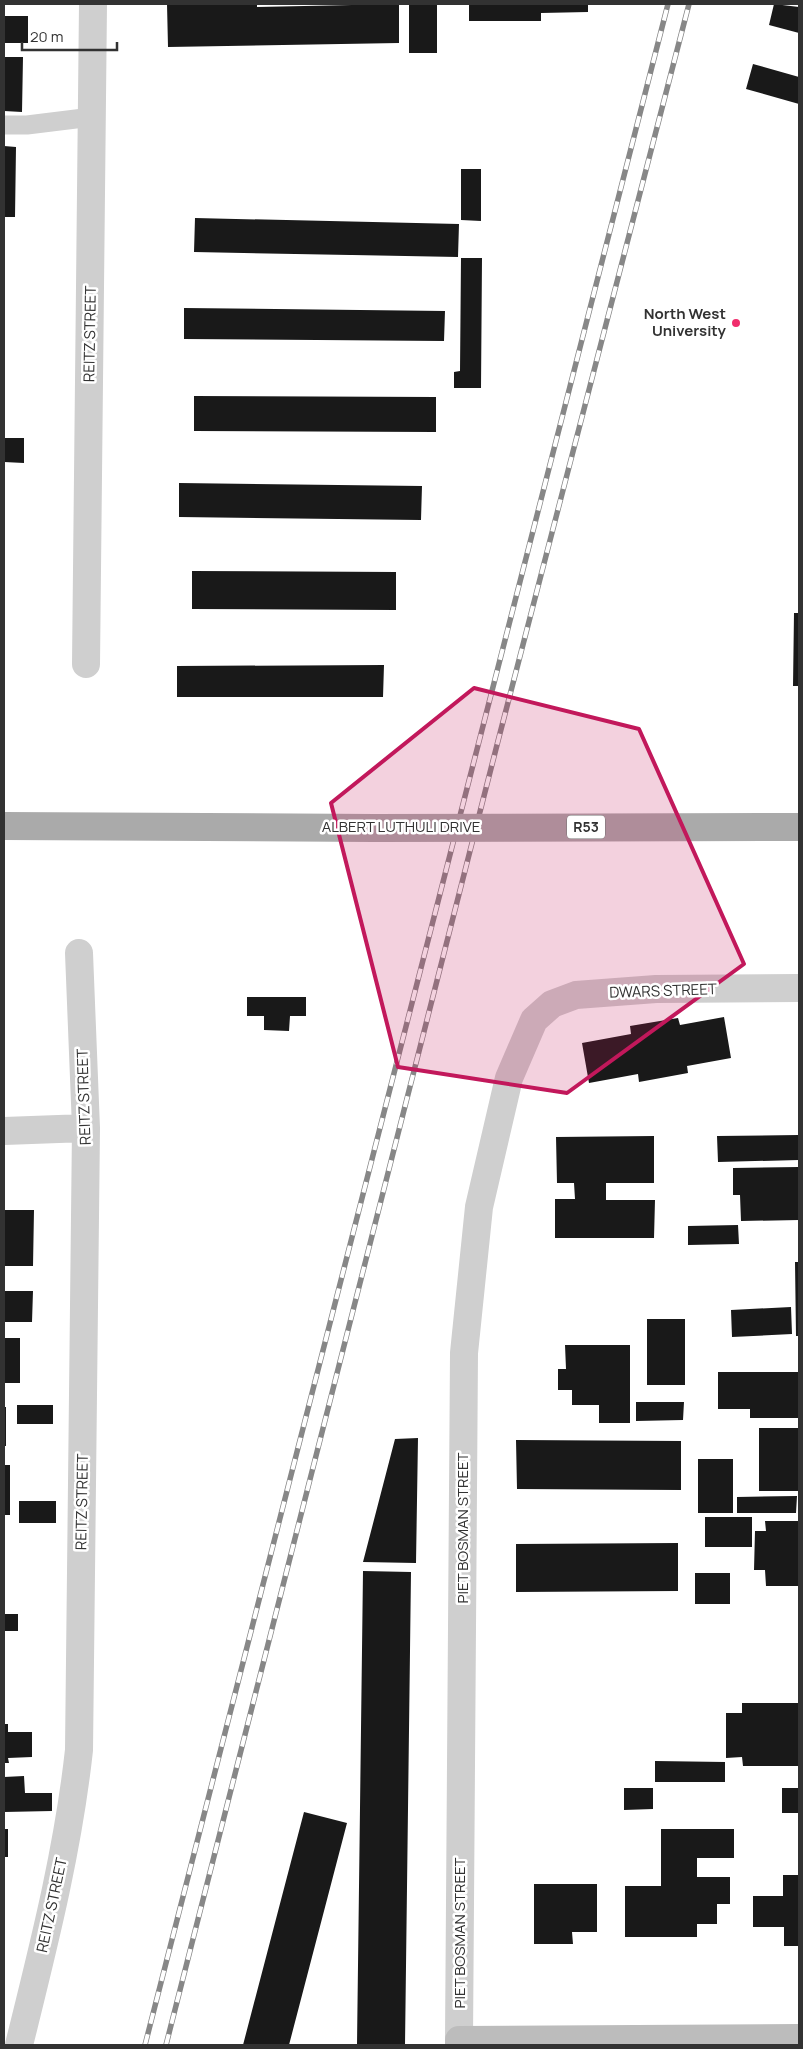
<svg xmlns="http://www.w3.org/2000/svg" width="803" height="2049" font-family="Manrope,sans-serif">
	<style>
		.building { fill: #191919 }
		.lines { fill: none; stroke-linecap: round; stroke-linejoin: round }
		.lane { stroke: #cfcfcf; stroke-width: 19 }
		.street { stroke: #cfcfcf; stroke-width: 28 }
		.secondary { stroke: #bcbcbc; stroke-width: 28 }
		.primary { stroke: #aaa; stroke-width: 28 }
		.rail-casing { stroke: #878787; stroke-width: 5.5 }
		.rail { stroke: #fff; stroke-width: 4; stroke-dasharray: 11; stroke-linecap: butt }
		.primary-bridge { stroke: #aaa; stroke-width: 28 }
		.marked { fill: #c2185b; fill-opacity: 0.2; stroke: #c2185b; stroke-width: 4; stroke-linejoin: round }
		.poi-dot { fill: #f02d6c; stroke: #fff; stroke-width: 2 }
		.labels { text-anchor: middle; stroke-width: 5; stroke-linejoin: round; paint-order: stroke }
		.shield { fill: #fff; stroke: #707070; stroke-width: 1 }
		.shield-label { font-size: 14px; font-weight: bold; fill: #323232 }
		.poi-label { font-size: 15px; font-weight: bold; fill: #323232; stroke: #fff; text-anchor: end }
		.street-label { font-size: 15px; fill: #323232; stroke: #fff }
	</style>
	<rect width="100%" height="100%" fill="#fff"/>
	<path class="building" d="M167,4H257V7L399,4V43L168,47Z
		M409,4H437V53H409Z
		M469,4H588V12L541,13V21H469Z
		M774,4L799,7V33L769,25Z
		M4,16H28V43H4Z
		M4,57H23L22,112L4,111Z
		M753,64L799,77V104L746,89Z
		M4,146L16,147L15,217H4Z
		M461,169H481V221L461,220Z
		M195,218L459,224L458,257L194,252Z
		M461,258H482L481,388H454V372L460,371Z
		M184,308L445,311L444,341L184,339Z
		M194,396L436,397V432L194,431Z
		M4,438H24V463L4,462Z
		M179,483L422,486L421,520L179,517Z
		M192,571L396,572V610L192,609Z
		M794,613H799V686H793Z
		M384,665L383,697H177V666Z
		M247,997H306V1016H290L289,1031L264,1030V1016H247Z
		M724,1017L731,1058L687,1066L688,1073L639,1082L638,1074L589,1083L582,1043L631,1034L630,1026L678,1018L680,1025Z
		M799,1135V1160L718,1162L717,1136Z
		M654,1136V1183H606V1200H655L654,1238H555V1199H575L574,1183H557L556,1137Z
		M799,1167V1220L741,1221L740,1195H733V1168Z
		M4,1210H34L33,1266H4Z
		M738,1225L739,1244L688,1245V1226Z
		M795,1262H799V1336H796Z
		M4,1291H33L32,1322H4Z
		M791,1307L792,1334L732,1337L731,1310Z
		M647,1319H685V1385H647Z
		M4,1338H20V1383H4Z
		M565,1345H630V1423H599V1405H572V1390H558V1369H566Z
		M718,1372H799V1418H750V1409H718Z
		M636,1402H684L683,1420L636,1421Z
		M17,1405H53V1424H17Z
		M4,1407H6V1446H4Z
		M759,1428H799V1491H759Z
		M418,1438L416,1563L363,1562L395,1439Z
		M516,1440L681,1441V1490L517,1489Z
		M698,1459H733V1513H698Z
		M4,1465H10V1515H4Z
		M797,1496L796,1513H737V1497Z
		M19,1501H56V1523H19Z
		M705,1517H752V1547H705Z
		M765,1521H799V1586H766L765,1570H754L755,1531H766Z
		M678,1543V1591L516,1592V1544Z
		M363,1571L411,1572L405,2045H357Z
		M695,1573H730V1604H695Z
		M4,1614H18V1631H4Z
		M742,1703H799V1766H743L742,1757L726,1758V1713H742Z
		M4,1724H8V1732H32V1757L8,1758L9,1763H4Z
		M655,1761L725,1762V1782H655Z
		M24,1776L25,1793H52V1811L4,1812V1777Z
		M624,1788H653V1809L624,1810Z
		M782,1788H799V1813H782Z
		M304,1812L347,1823L289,2045H243Z
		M4,1829H8V1857H4Z
		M661,1829H734V1858H697V1877H730V1904H717V1924H697V1937H625V1886H661Z
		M783,1875H799V1946H784V1927H753V1896H783Z
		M534,1884H597V1932H572L573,1944H534Z"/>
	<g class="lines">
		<path class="lane" d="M4,125H27L92,117"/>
		<path class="street" d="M86,664L93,4
			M4,1131L86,1128
			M459,2040L464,1353L479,1207L509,1078L534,1020L552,1004L576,995L656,989L799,988
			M19,2045C43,1948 68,1851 79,1750L86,1128L79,953"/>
		<path class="secondary" d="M459,2045V2040L799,2038"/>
		<path class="primary" d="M4,826L374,828"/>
		<g class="rail-casing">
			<path id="rail" d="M145,2045L668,4
				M166,2045L498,741L689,4"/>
		</g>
		<use href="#rail" class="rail"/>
		<path class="primary-bridge" d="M374,828L799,827"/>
	</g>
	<path class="marked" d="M474,688L639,729L744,964L567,1093L398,1067L331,803Z"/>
	<circle class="poi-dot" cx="736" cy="323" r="5"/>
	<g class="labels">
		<rect class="shield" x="567" y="815.5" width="38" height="23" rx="4"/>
		<g class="shield-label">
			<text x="586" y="832">R53</text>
		</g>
		<g class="poi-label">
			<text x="726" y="319">North West<tspan x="726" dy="17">University</tspan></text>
		</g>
		<g class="street-label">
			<text transform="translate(90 334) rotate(-89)" y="5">REITZ STREET</text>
			<text x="401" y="832">ALBERT LUTHULI DRIVE</text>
			<text transform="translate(663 991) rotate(-2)" y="5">DWARS STREET</text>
			<text transform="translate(84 1097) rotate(-92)" y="5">REITZ STREET</text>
			<text transform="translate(82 1502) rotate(-89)" y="5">REITZ STREET</text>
			<text transform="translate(463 1528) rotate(-90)" y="5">PIET BOSMAN STREET</text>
			<text transform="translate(52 1905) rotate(-78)" y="5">REITZ STREET</text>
			<text transform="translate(460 1933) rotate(-90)" y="5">PIET BOSMAN STREET</text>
		</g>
	</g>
	<rect width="803" height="2049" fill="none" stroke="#323232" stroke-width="10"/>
	<path d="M22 42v8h95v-8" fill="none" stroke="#323232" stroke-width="2.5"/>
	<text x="30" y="42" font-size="15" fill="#323232" stroke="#ffffff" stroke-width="4" paint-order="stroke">20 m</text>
</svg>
